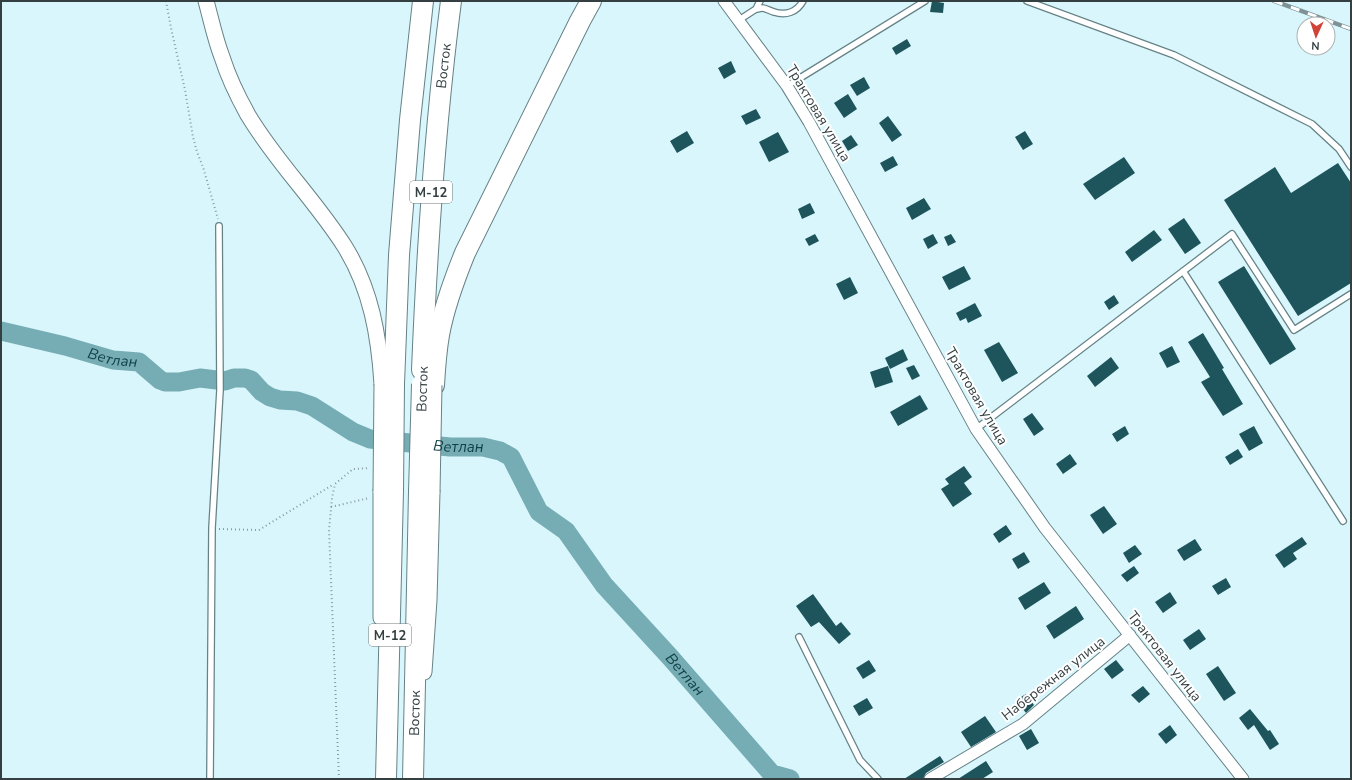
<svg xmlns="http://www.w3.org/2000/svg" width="1352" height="780" font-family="'Nunito Sans',sans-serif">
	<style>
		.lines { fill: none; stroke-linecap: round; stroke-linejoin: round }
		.river { stroke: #76acb4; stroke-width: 19 }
		.building { fill: #1e545c }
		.lane-casing { stroke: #668286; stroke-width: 8 }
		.street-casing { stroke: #668286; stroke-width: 13 }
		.secondary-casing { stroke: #668286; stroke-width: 17 }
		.highway-casing { stroke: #668286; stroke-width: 22 }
		.path { stroke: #879c9f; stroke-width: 2; stroke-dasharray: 1 3; stroke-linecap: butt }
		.lane { stroke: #fff; stroke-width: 5.5 }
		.street { stroke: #fff; stroke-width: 11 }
		.secondary { stroke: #fff; stroke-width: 15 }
		.highway { stroke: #fff; stroke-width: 20 }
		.rail-casing { stroke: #7e9295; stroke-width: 4.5 }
		.rail { stroke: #fff; stroke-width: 3; stroke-dasharray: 9; stroke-linecap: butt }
		.secondary-bridge-casing { stroke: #668286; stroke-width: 17; stroke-linecap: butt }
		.highway-bridge-casing { stroke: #668286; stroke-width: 22; stroke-linecap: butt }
		.secondary-bridge { stroke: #fff; stroke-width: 15 }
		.highway-bridge { stroke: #fff; stroke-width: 20 }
		.labels { text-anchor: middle; stroke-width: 4; stroke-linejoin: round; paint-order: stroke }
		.shield { fill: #fff; stroke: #70797a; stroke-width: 1 }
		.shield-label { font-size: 13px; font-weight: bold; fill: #333f41 }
		.street-label { font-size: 14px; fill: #333f41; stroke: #fff }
		.water-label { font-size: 15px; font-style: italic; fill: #104249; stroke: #fff }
	</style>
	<rect width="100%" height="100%" fill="#d8f6fb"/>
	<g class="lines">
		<path class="river" id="s1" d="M1,331L65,346L113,360L139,362L160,380L165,382H179L200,378L225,381L234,378H245L251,380L262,392L270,397L280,400L297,401L312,406L353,432L370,439L450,447H483L500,451L511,457L539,512L566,531L604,585L670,657L772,774L790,779"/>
	</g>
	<path class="building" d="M932,1L944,3L943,13L930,12Z
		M907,39L911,46L896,55L892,48Z
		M731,61L736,72L724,79L718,68Z
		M864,77L870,88L857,96L850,85Z
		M848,94L857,109L844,118L834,103Z
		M756,109L761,118L746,125L741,116Z
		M888,116L902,135L892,142L879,123Z
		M687,131L694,143L677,153L670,141Z
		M1025,131L1033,144L1023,150L1015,137Z
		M778,132L789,152L769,162L759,142Z
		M851,135L858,145L848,151L842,141Z
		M893,156L898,165L885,172L880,163Z
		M1124,157L1135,173L1095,200L1083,184Z
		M1338,163L1351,183V283L1298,316L1224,200L1275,167L1291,193Z
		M924,198L931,209L912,220L906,208Z
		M810,203L815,213L802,219L798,209Z
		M1184,218L1201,243L1185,254L1168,229Z
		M1154,230L1162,240L1132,262L1125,252Z
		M815,234L819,241L809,246L805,239Z
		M933,234L938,243L928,249L923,239Z
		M951,234L956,242L948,246L944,237Z
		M964,266L971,279L949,290L942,277Z
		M1244,266L1296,349L1270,365L1218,282Z
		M850,277L858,293L844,300L836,284Z
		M1114,295L1119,303L1109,310L1104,302Z
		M975,303L982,316L968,323L966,318L960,321L956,313Z
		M1203,333L1224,368L1222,369L1243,404L1223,416L1201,382L1210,377L1188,342Z
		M999,342L1018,373L1002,382L984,350Z
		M1172,346L1180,362L1167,368L1159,353Z
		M903,349L908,360L890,369L885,358Z
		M1111,357L1119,368L1095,387L1087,376Z
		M914,365L920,376L912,380L906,368Z
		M888,366L893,382L875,388L870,372Z
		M920,395L928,409L898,426L890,412Z
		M1032,413L1044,429L1034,436L1023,419Z
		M1125,426L1129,434L1117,442L1112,434Z
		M1254,426L1263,443L1249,451L1239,434Z
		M1238,449L1243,457L1230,465L1225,457Z
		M1070,454L1077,464L1063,474L1056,464Z
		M964,466L972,477L964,483L972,494L953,507L941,489L949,484L945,479Z
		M1104,506L1117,524L1103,534L1090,515Z
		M1006,525L1012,534L999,543L993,534Z
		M1302,537L1307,544L1293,553L1297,559L1284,568L1275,555Z
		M1195,539L1202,550L1184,561L1177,550Z
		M1135,545L1142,554L1129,563L1123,553Z
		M1024,552L1030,562L1018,569L1012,559Z
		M1134,566L1139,573L1127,582L1121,575Z
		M1226,578L1231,587L1218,595L1212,586Z
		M1044,582L1051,593L1025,610L1018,598Z
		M1170,592L1177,603L1163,613L1155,602Z
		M813,594L836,626L841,622L851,634L839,644L819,622L811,627L796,606Z
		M1076,606L1084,619L1054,639L1046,626Z
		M1199,629L1206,639L1190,650L1183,640Z
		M869,660L876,671L863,679L856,668Z
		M1116,660L1124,670L1112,679L1104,669Z
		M1218,666L1236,693L1224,701L1206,674Z
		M1143,686L1150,694L1139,703L1131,695Z
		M1026,694L1034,705L1026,713L1016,700Z
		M867,698L873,708L859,716L853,706Z
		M1250,709L1268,731L1270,730L1279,744L1270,750L1254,725L1248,730L1239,718Z
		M985,716L996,732L971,747L961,732Z
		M1170,725L1177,735L1166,744L1158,734Z
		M1031,729L1039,743L1027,750L1019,736Z
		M940,756L944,762L926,773L923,779H904Z
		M986,761L993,772L982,779H958Z"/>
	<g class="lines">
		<g class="lane-casing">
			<path id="lane" d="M760,1L756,9C758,9 760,8 762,8C766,8 770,11 774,12C786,16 797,12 803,1
				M1027,1L1174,55L1312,124L1339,149L1351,167
				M739,20L756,9
				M787,86L925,1
				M1183,271L1343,521
				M976,429L1232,234L1294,330L1351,294
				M799,637L860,760L878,779
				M210,779L212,528L220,390L219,226"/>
		</g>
		<g class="street-casing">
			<path id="street" d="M724,1L787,86L809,122L976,429L1045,528L1243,779
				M930,779L1023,724L1130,635"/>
		</g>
		<g class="secondary-casing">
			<path id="secondary" d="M206,1C211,19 215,39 222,57C228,76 238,97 248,115C276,162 316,201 345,247C371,289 379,336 382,384
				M381,618V491
				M424,672L429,600L432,492"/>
		</g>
		<g class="highway-casing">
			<g id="highway">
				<path id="s2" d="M422,370C427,246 435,124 451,1"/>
				<path d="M394,384L399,255L410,120L423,1"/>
				<path d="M434,385C435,368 436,352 439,335C444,307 454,280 465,253L580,21L591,1"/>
				<path d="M386,779L393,491"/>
				<path id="s3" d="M413,779L419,492"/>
			</g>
		</g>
		<path class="path" d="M166,1L171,28L185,90L193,137L197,152L203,167L218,219
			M331,507L369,498
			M219,529L259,530L334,484
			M339,779L329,530L332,498L335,484L353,469L369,468"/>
		<use href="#lane" class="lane"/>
		<use href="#street" class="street"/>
		<use href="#secondary" class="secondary"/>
		<use href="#highway" class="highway"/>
		<g class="rail-casing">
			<path id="rail" d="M1274,1L1351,29"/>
		</g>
		<use href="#rail" class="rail"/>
		<g class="secondary-bridge-casing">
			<path id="secondary-bridge" d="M381,491L382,384
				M432,492L434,385"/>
		</g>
		<g class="highway-bridge-casing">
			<path id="highway-bridge" d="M393,491L394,384
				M419,492L422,384"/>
		</g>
		<use href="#secondary-bridge" class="secondary-bridge"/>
		<use href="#highway-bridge" class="highway-bridge"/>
	</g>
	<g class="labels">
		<g class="shield">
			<rect x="410" y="181" width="42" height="22" rx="3"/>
			<rect x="369" y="624" width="42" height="22" rx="3"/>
		</g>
		<g class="shield-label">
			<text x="431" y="197">М-12</text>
			<text x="390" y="640">М-12</text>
		</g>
		<g class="street-label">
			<text dy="5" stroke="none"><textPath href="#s2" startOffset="305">Восток</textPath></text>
			<text transform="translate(819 113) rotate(59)" y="5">Трактовая улица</text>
			<text transform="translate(422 389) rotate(-88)" y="5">Восток</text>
			<text transform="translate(977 396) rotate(60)" y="5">Трактовая улица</text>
			<text transform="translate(1165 656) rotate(52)" y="5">Трактовая улица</text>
			<text transform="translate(1053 678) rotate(-38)" y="5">Набережная улица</text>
			<text dy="5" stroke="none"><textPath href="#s3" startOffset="66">Восток</textPath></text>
		</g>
		<g class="water-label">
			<text dy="5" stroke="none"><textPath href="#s1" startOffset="115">Ветлан</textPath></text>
			<text dy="5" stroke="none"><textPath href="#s1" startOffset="487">Ветлан</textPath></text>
			<text dy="5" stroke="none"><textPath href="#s1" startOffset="823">Ветлан</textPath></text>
		</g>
	</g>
	<rect width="1352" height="780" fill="none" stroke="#333f41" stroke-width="4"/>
	<g transform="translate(1316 36) rotate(183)"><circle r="19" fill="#ffffff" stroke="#adb2b3"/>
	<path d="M0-3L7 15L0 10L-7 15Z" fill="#d14339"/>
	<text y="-6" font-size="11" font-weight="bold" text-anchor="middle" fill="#333f41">N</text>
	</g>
</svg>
